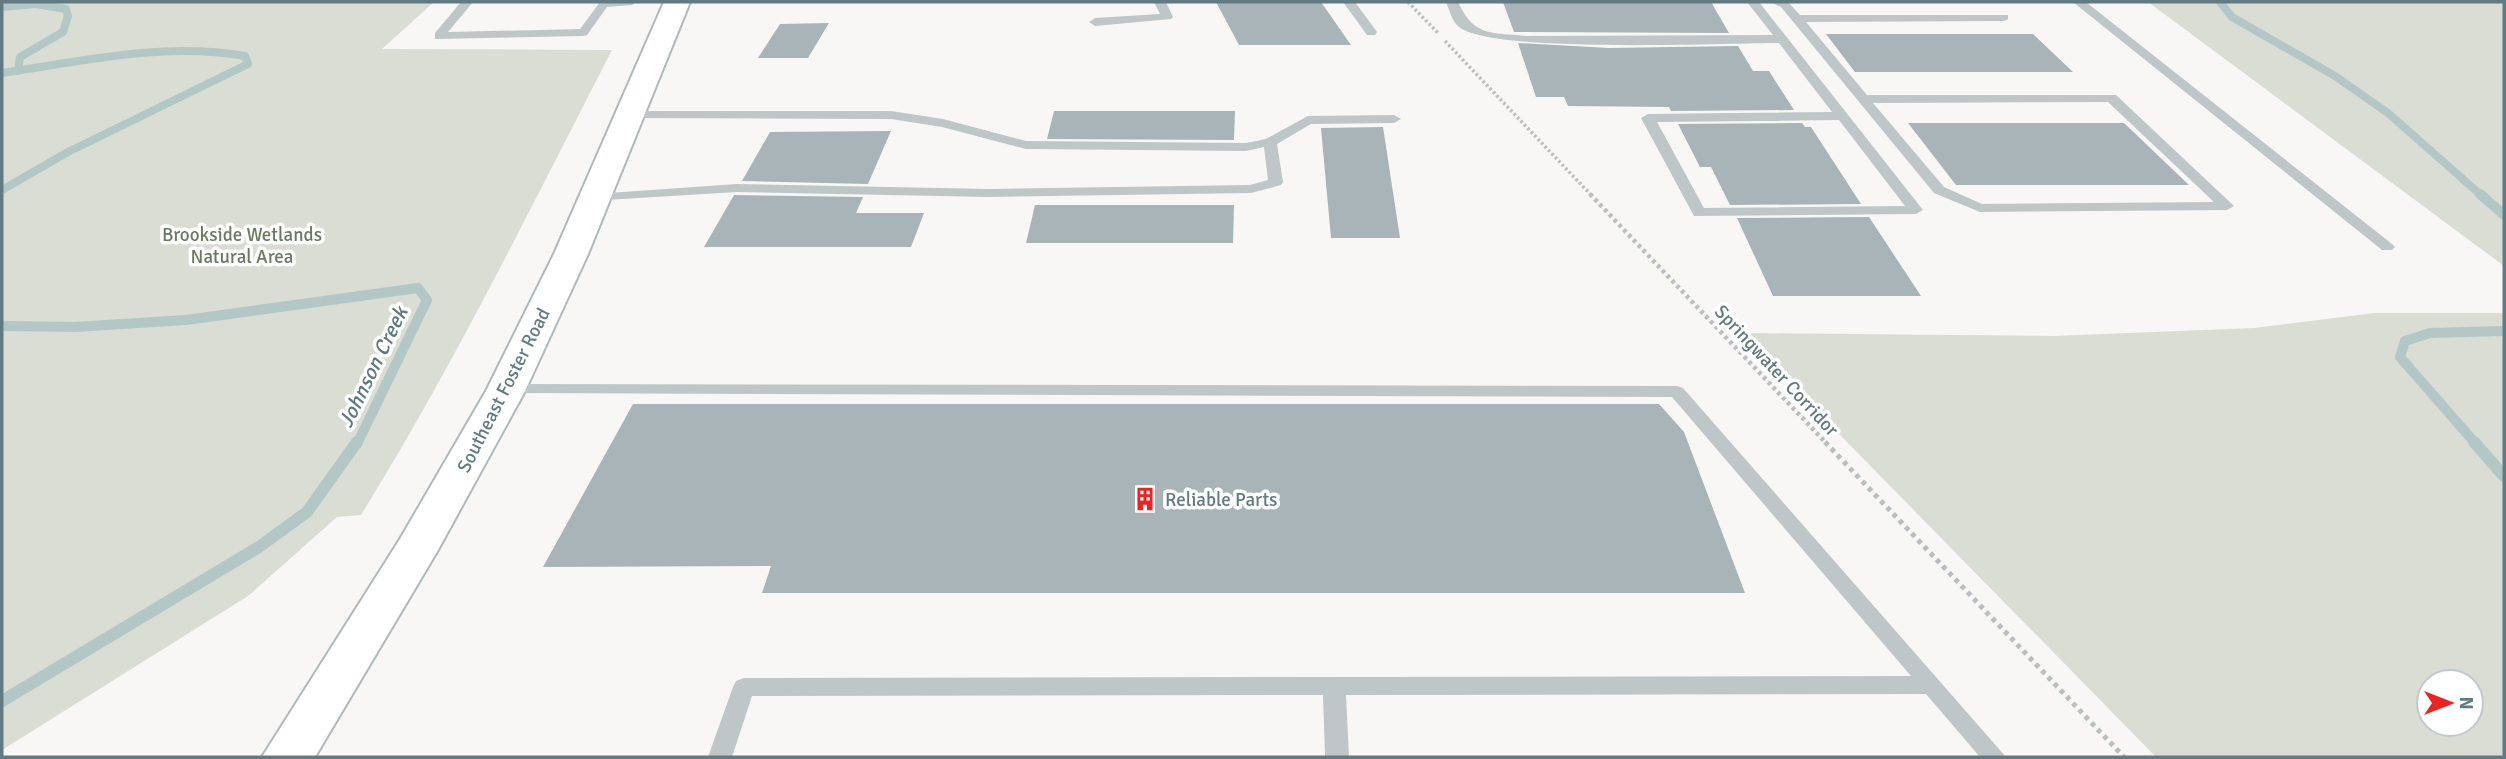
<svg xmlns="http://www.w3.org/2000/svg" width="2506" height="759" font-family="Signika,sans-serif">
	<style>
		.green { fill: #d9ddd4; fill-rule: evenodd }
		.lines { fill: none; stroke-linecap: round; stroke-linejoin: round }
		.stream-far2 { stroke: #b4c7c7; stroke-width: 8 }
		.stream-far1 { stroke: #b4c7c7; stroke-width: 10 }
		.stream { stroke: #b4c7c7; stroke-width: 12 }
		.building { fill: #a8b4b7 }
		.primary-casing { stroke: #b0b8bb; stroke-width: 4 }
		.path-far2 { stroke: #b9bec0; stroke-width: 3.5; stroke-dasharray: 2.5 2.5; stroke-linecap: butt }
		.path-far1 { stroke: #b9bec0; stroke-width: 4.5; stroke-dasharray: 3.5 3.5; stroke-linecap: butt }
		.path { stroke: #b9bec0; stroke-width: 5; stroke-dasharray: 4.5 4.5; stroke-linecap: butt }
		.lane { fill: #bfc6c8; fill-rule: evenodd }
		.primary { fill: #fff; fill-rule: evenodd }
		.labels { text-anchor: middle; stroke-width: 7; stroke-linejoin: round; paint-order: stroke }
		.park-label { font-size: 19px; fill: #6b7961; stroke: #fff }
		.street-label { font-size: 19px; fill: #627a81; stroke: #fff }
		.poi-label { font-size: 19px; fill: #627a81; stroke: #fff; text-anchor: start }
		.water-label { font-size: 21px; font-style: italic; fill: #5d7a7c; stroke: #fff }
	</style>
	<rect width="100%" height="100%" fill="#f8f7f5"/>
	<path class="green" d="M2,2H434L382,49L612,50C531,207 454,365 361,515L337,517L248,596L2,750Z
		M2148,2H2504V266Z
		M2375,313H2504V757H2156L1740,333L2053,336L2254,328ZM2471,682V724H2429V682Z"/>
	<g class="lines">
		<path class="stream-far2" d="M2220,2L2232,17L2335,76L2388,113L2482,196
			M2,7L36,4L66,9L68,16L63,32L20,57L18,71
			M2,73C83,61 163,42 245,56L248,64L68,152L2,190"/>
		<path class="stream-far1" d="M2480,194L2504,215
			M2,326L75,327L186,320L418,288L427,300L357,444
			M2476,444L2400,357L2405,341L2430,333L2504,331"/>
		<path class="stream" d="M2474,442L2504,476
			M2,701L259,547L307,512L357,442"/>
	</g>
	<path class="building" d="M1216,2H1321L1351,45H1239Z
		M1503,2H1711L1729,33L1514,32Z
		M829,23L808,58H758L780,24Z
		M1826,34H2033L2073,72H1855Z
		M1518,43L1609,48L1738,46L1753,71H1769L1794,110L1671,111L1669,107L1568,106L1564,97H1536Z
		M1054,111H1235L1234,140L1047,139Z
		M1802,123L1805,127H1811L1861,204L1730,205L1711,167H1700L1678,124Z
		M1908,123H2124L2189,185H1956Z
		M1383,127L1400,238H1331L1321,128Z
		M891,131L868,184L742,181L770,132Z
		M734,195L863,197L856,213H924L911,247H704Z
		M1035,205H1234L1233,243H1026Z
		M1869,217L1921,296H1773L1737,218Z
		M633,404H1659L1684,432L1745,593H762L771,566L543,567Z"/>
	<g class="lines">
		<g class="primary-casing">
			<path id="primary" d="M664,2H690L588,254L525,391L438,550L315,757H262L400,539L486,391L554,254Z"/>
		</g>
		<path class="path-far2" d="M1408,2L1439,34
			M1445,41L1592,196"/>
		<path class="path-far1" d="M1590,194L1827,444"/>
		<path class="path" d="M1825,442L2124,757"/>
		<path class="lane" d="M461,2H473L448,32L580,29L600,2H638L632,5L607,7L587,35L583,36L435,39V33Z
			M1154,2H1166L1173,17L1171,19L1095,26L1089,22L1095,18L1160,14Z
			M1343,2H1355L1377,32L1375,35H1367Z
			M1446,2H1458C1474,37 1490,32 1526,36L1773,35L1747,2H1759L1923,210L1916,214L1694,216L1641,118L1648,114L1832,112L1779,43C1727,43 1486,54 1458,26C1452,21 1449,9 1446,2ZM1839,120L1905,206L1704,208L1657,122Z
			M1770,2L1789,3L1800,15H2008V19L2004,21L1806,22L1867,95H2116L2234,206L2227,210L1980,212L1934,193L1781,7ZM2108,102L2214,202L1982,204L1944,187L1873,103Z
			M2073,2H2086L2392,244L2395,247L2392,250H2382Z
			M629,111H891L943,119L1026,141L1246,143L1266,139L1308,116L1394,115L1401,119L1394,123L1311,124L1277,144L1283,182L1281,185L1251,193L989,197L737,192L589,201V195L594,194L737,184L989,189L1250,185L1268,180L1264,147L1246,151L1026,149L942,127L891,119L624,118L622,115Z
			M506,384L1677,386L1683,388L2006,757H1980L1926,694L1346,695L1349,757H1325L1323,695L752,696L732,757H708L733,687L736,681L744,678L1911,676L1672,397L500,393L497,389L500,385Z"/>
		<use href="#primary" class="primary"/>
	</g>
	<defs>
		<g id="building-bare" transform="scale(1.89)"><path d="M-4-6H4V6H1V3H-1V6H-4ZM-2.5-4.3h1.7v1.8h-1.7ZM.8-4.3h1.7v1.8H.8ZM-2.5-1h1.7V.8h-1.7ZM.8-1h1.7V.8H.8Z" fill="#e82525" stroke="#fff" stroke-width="2.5" paint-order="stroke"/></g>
	</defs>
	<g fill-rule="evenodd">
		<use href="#building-bare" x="1145" y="499"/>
	</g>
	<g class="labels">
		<g class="park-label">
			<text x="242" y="241">Brookside Wetlands<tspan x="242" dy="22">Natural Area</tspan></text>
		</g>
		<g class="street-label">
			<text transform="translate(1777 370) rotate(47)" y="7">Springwater Corridor</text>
			<text transform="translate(503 390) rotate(-63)" y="7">Southeast Foster Road</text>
		</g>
		<g class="poi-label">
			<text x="1165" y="506">Reliable Parts</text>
		</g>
		<g class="water-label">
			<text transform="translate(373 367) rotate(-64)" y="7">Johnson Creek</text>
		</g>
	</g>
	<rect width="2506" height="759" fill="none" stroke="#627a81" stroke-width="7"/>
	<g transform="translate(2450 703) rotate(90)"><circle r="33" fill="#ffffff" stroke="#c0cacd" stroke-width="2"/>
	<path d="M0-5L12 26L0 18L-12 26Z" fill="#e82525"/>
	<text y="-10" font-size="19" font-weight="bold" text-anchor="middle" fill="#627a81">N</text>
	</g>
</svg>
